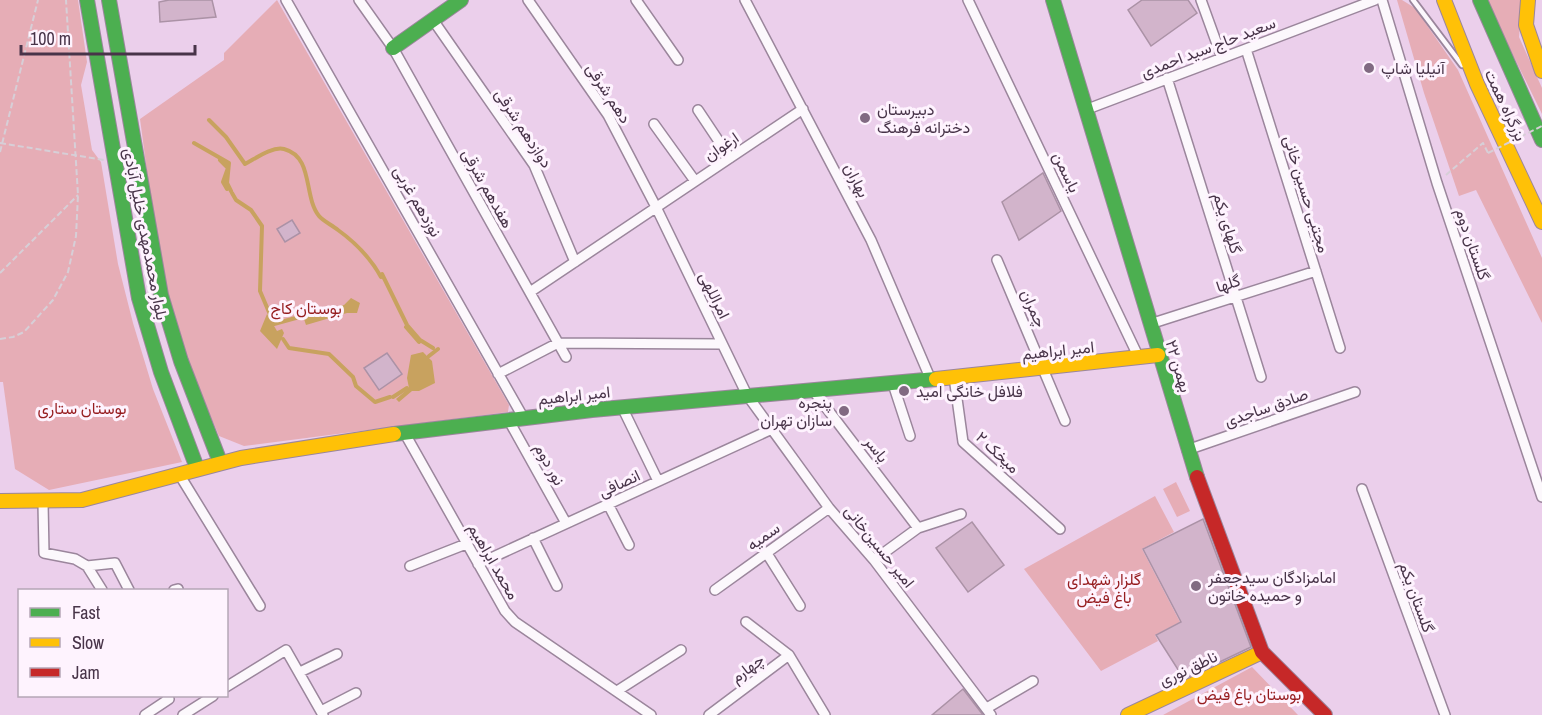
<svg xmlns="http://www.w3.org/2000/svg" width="1542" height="715" font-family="'Archivo Narrow',Vazirmatn,sans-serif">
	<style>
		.green { fill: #e6adb6 }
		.water { fill: #c8a25f }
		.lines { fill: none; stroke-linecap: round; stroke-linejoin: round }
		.stream { stroke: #c8a25f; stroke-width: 4 }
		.building { fill: #d2b4cb; stroke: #ab92a6; stroke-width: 1.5 }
		.lane-casing { stroke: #9b869c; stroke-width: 8 }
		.street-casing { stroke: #9b869c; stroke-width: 12 }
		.fast-casing { stroke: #9b869c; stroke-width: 16 }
		.slow-casing { stroke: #9b869c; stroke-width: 16 }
		.jam-casing { stroke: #9b869c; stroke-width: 16 }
		.path { stroke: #d7cfd7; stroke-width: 2; stroke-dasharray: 6 3; stroke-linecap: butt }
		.lane { stroke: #fcf8fc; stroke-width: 4.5 }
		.street { stroke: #fcf8fc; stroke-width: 9 }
		.fast { stroke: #4caf50; stroke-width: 14 }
		.slow { stroke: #ffc107; stroke-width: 14 }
		.jam { stroke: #c62828; stroke-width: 14 }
		.path-bridge { stroke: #d7cfd7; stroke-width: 2; stroke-dasharray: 6 3; stroke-linecap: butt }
		.poi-dot { fill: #816a82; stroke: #fef3fe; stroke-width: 2 }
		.labels { text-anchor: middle; stroke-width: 6; stroke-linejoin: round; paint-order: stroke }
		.street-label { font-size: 16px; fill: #483449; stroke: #fef3fe }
		.poi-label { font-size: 16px; fill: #483449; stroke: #fef3fe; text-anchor: start }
		.park-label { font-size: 16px; fill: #961c1f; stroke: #fef3fe }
	</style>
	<rect width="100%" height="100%" fill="#ebcfeb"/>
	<path class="green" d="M0,0H78L87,62L81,85L92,150L101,162L118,264L133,323L153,389L182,462L49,490L15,469L3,382H0Z
		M277,0L509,405L508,412L244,446L219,436C209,411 196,386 187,360C160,283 151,200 140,119L224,60V53Z
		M1397,0H1402L1415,8L1458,70L1542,258V323L1476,190L1459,196L1424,93Z
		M1486,0H1522L1519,37L1542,88V114Z
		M1176,482L1190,511L1177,517L1163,489Z
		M1155,496L1174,532L1142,549L1180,622L1155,635L1158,641L1101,671L1024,569Z
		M1252,667L1298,715H1163Z"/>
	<path class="water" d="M351,298L360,303L357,313H347L306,325L303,316L344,305Z
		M267,314L277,331L282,329L284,333L277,349L260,331Z
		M423,352L432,361L435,383L419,391H412L399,402L396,399L409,388L407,378L411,355Z"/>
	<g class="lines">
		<path class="stream" d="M209,120L226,137L245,164C255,159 272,146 284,149C314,157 303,196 319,216C323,221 332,225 338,230C356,243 370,257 381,277
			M194,143L229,163L227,183L231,191
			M220,160L228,168L223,182L227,189
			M232,193L236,200L251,210L262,226L260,291L274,324L303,316
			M382,274L407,325L420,340L433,348
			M406,327L419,342
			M283,339L289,348L329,354L353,377L356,386L375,402L390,397
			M429,356L438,349
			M393,397L407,388"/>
	</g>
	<path class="building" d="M169,0H212L216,17L160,22L159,2Z
		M1142,0H1188L1197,13L1151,46L1128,10Z
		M1043,173L1061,211L1019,240L1002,202Z
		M292,220L300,233L285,242L277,229Z
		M387,353L402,374L379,390L364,368Z
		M1203,519L1251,647L1184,679L1156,635L1181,622L1143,549Z
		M972,522L1004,565L968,592L936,548Z
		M963,689L983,715H932Z"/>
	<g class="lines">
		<g class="lane-casing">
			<path id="lane" d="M1413,0L1462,65"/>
		</g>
		<g class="street-casing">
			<path id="street" d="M286,0L523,417
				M359,0L393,48L566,357
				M528,0L608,115L656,207L747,395L829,508L874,560L991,715
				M636,0L678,60
				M745,0L871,240L931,380
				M968,0L1139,358
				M1201,0L1222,58
				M1382,0L1437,183L1542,497
				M433,20L534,165L575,262
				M1246,49L1340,348
				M1167,78L1261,377
				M698,110L730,158
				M1085,110L1375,0
				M654,124L695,181
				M997,260L1065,421
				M530,292L803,109
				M1150,324L1316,271
				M498,374L558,343L722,344
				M954,377L963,442L1060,529
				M893,384L910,436
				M812,389L918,528
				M622,407L658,481
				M508,419L566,523
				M404,432L505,611L515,622L651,715
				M1187,450L1355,392
				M179,474L260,606
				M1362,489L1445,715
				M43,503L44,553L75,559L87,566L115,563L129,590
				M608,504L629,545
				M533,538L557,586
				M766,552L800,606
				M874,560L918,528L961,514
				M478,564L772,429
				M87,566L102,590
				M410,566L466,544
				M174,590L178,589
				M715,590L829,508
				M746,622L789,655
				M300,672L337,654
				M226,687L286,650L323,715
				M617,691L681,650
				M987,708L1033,681
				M321,711L356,693
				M145,715L169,699L167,696
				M183,715L213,696
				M709,715L789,655L825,715"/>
		</g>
		<g class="fast-casing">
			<path id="fast" d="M87,0L139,298L161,372L197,468
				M109,0L161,295L181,361L220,462
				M1053,0L1197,477
				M1480,0L1542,140
				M393,48L461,0
				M394,434L592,410L936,379"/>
		</g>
		<g class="slow-casing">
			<path id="slow" d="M1444,0L1477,84L1542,222
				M1528,0L1526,25L1542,71
				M936,379L1158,355
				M0,501L82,500L241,458L394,434
				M1128,715L1262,652"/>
		</g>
		<g class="jam-casing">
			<path id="jam" d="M1197,477L1262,652L1325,715"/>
		</g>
		<path class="path" d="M0,143L104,160
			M0,152L38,0
			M1446,175L1483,143L1488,153
			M0,273L78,195
			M0,339L13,337L24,332L53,300L68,272L76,236L78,195L66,0"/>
		<use href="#lane" class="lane"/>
		<use href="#street" class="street"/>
		<use href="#fast" class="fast"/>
		<use href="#slow" class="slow"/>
		<use href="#jam" class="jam"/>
		<path class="path-bridge" d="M1488,153L1542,126"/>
	</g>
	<g class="poi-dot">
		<circle cx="1369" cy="68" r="6"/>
		<circle cx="865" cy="118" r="6"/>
		<circle cx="904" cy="391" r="6"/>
		<circle cx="844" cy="411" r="6"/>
		<circle cx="1196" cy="586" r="6"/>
	</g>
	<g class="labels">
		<g class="street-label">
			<text transform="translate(1208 47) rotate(-21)" y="6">سعید حاج سید احمدی</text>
			<text transform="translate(609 93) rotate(57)" y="6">دهم شرقی</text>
			<text transform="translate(1506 105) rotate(65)" y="6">بزرگراه همت</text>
			<text transform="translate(524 128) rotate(57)" y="6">دوازدهم شرقی</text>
			<text transform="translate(721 146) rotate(-34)" y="6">ارغوان</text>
			<text transform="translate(1067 172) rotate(65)" y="6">یاسمن</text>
			<text transform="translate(857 180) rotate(63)" y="6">بهاران</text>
			<text transform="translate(488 188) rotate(61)" y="6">هفدهم شرقی</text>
			<text transform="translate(1307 194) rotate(73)" y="6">مجتبی حسین خانی</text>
			<text transform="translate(418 201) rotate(60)" y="6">نوزدهم غربی</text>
			<text transform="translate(1228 223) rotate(73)" y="6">گلهای یکم</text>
			<text transform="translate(146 234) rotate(79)" y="6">بلوار محمدمهدی خلیل آبادی</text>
			<text transform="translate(1473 244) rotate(71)" y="6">گلستان دوم</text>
			<text transform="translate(1228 283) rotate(-18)" y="6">گلها</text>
			<text transform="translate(715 295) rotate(64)" y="6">امراللهی</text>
			<text transform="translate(1034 308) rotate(66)" y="6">چمران</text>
			<text transform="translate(1058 350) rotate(-6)" y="6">امیر ابراهیم</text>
			<text transform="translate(1179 366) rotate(73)" y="6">۲۲ بهمن</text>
			<text transform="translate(574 395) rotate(-6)" y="6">امیر ابراهیم</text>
			<text transform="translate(1266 407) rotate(-19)" y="6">صادق ساجدی</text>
			<text transform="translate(877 449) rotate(52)" y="6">یاسر</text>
			<text transform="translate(998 452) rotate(43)" y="6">میخک ۲</text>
			<text transform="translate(550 464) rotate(61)" y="6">نور دوم</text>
			<text transform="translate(619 483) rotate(-25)" y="6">انصافی</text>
			<text transform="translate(763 536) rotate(-35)" y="6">سمیه</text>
			<text transform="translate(880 546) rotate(51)" y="6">امیر حسین‌خانی</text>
			<text transform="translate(494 561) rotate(60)" y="6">محمد ابراهیم</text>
			<text transform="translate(1417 597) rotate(70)" y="6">گلستان یکم</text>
			<text transform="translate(747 668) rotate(-37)" y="6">چهارم</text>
			<text transform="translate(1188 668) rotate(-25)" y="6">ناطق نوری</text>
		</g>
		<g class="poi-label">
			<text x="1381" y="74">آنیلیا شاپ</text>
			<text x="877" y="115">دبیرستان<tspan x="877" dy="18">دخترانه فرهنگ</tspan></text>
			<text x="916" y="397">فلافل خانگی امید</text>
			<text x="832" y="408" text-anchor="end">پنجره<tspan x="832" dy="18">سازان تهران</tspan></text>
			<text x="1208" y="583">امامزادگان سیدجعفر<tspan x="1208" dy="18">و حمیده خاتون</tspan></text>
		</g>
		<g class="park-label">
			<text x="306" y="314">بوستان کاج</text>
			<text x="82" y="414">بوستان ستاری</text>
			<text x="1104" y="585">گلزار شهدای<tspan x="1104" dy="18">باغ فیض</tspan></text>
			<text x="1249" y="700">بوستان باغ فیض</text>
		</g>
	</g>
	<rect x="18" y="589" width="210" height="108" fill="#fef3fe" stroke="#b5a7b6" stroke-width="1.5"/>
	<rect x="30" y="608" width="30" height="9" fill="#4caf50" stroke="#b5a7b6" stroke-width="1.5"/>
	<text x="72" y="619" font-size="18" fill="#483449">Fast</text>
	<rect x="30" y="638" width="30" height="9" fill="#ffc107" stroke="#b5a7b6" stroke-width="1.5"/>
	<text x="72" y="649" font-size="18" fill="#483449">Slow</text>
	<rect x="30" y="668" width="30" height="9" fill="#c62828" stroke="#b5a7b6" stroke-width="1.5"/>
	<text x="72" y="679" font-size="18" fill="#483449">Jam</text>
	<path d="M21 45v9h174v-9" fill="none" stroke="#483449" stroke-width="3"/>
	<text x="30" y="45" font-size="18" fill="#483449" stroke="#fef3fe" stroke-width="4.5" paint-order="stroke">100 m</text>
</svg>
